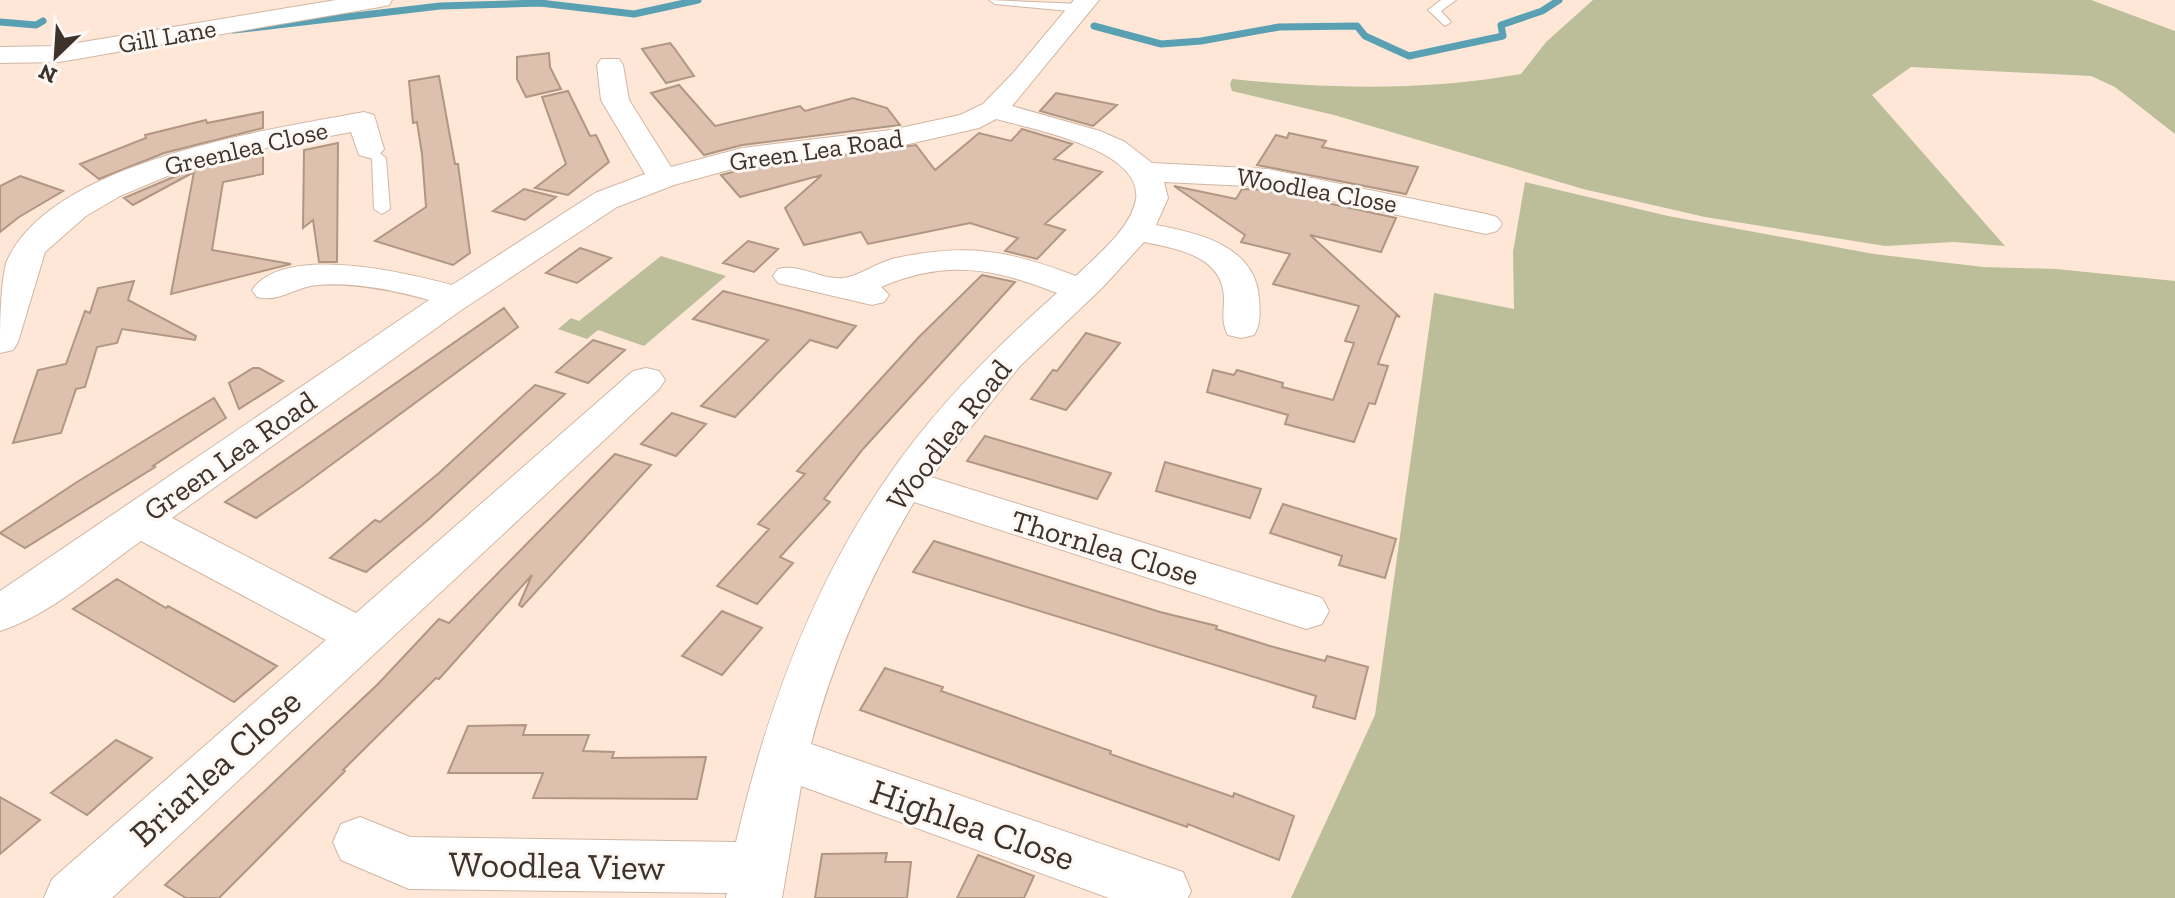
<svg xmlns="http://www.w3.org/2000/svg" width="2175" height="898" font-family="'Zilla Slab',serif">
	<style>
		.green { fill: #bbbe98 }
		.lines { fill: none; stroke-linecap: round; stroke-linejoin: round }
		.stream { stroke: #59a0b3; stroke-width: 7 }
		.building { fill: #ddc1ae; stroke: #b09683; stroke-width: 2 }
		.lane-casing { stroke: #d1b6a3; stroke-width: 2 }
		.street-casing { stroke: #d1b6a3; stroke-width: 2 }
		.lane { fill: #fff; fill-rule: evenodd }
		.street { fill: #fff; fill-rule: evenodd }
		.labels { text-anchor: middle; stroke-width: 6; stroke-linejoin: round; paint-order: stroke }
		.far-street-label { font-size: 26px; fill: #3e332b; stroke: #fef8f4 }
		.street-label { font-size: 30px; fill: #3e332b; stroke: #fef8f4 }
		.near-street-label { font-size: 36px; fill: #3e332b; stroke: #fef8f4 }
	</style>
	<rect width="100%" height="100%" fill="#fee7d7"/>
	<path class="green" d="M1593,0H2091L2175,31V134L2115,87L2091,76L1911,67L1872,95L2005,246L1954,242L1885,246L1705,217L1583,189L1334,115L1232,91L1230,84L1232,79C1327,89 1426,91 1521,74L1546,42Z
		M1525,182L1668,216L1874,254L1983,267L2056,269L2175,281V898H1291L1375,715L1434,293L1514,309L1513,252Z
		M661,256L726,276L644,346L598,330L587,339L558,329L571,318L579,321Z"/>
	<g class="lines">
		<path class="stream" d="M0,22L36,25L43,21
			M1094,26L1161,44L1201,41L1279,27L1357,26L1365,36L1409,56L1503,36L1501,25L1542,11L1559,0
			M234,30L440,6L540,3L634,14L698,0"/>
	</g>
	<path class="building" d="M670,43L675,49L694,76L666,83L642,49Z
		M549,53L550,67L561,89L526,97L517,79V57Z
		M439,76L455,164H458L470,253L453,265L375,241L426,207L422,154L417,122L413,123L409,81Z
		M679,85L715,126L800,106L805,111L853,98L887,108L900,125L742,145L704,155L651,93Z
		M568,91L590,136L596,135L609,162L568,195L535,188L566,164L542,97Z
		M1056,93L1117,105L1093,126L1040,111Z
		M263,112V128L164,153L99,179L80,164L146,138L145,135L206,120L207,123Z
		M1022,129L1072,144L1054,159L1102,172L1045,224L1065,230L1037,259L1005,251L1018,238L970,223L868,244L861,232L804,245L785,208L822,175L740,197L721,175L744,169L916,145L935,170L979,133L1011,141Z
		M1289,133L1326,141L1322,147L1418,167L1406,194L1257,165L1276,135L1287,138Z
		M338,143L337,262H319L313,220L303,228L304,150Z
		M263,152V174L223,182L212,250L291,264L171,294L194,172L133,205L124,198L190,170Z
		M20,176L63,191L19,217L0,232V186Z
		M1174,186L1236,199L1242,189L1268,190L1396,218L1381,252L1310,235L1400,317L1396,316L1378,364L1388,366L1375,404L1369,403L1354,442L1285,424L1288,415L1207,392L1213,370L1234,375L1237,370L1283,383L1282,387L1333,400L1354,343L1345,341L1359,306L1273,284L1290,254L1241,242L1245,235Z
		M524,189L556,197L525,220L493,211Z
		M748,241L778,249L754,272L723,263Z
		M580,248L611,258L577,283L546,273Z
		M982,275L1015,282L863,449L824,499L830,502L780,557L793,563L757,604L717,586L769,529L758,524L805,474L797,471L918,338Z
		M134,281L128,300L196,336L195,340L122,329L117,343L97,347L85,387L76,389L61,433L13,443L38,370L66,364L85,311L90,313L98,288Z
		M723,291L801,311L856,326L837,348L810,340L735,417L701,406L768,340L693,319Z
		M504,308L518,327L301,487L256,518L225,502Z
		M1086,333L1120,343L1066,410L1031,399L1053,370L1057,371Z
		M593,340L625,350L588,383L556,372Z
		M253,368H259L283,381L239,409L229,383Z
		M535,385L565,394L429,519L366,572L330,558L375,520L380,522L439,473Z
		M214,398L226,418L153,466L155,467L25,548L0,533L77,482Z
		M672,413L706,424L676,456L641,444Z
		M985,436L1111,473L1097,499L967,461Z
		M615,454L651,465L522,607L519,605L532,575L439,679L436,678L343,770L345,771L219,898H186L165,885L378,684L439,619L449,623Z
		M1165,462L1261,489L1250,518L1156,491Z
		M1283,504L1396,539L1385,578L1339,565L1342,556L1270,533Z
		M934,541L1160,612L1217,626L1216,629L1270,646L1325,661L1327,656L1368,667L1355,719L1313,707L1316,696L913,572Z
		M117,579L166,608L168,606L277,666L234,702L73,609Z
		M722,611L762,628L722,675L682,656Z
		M885,668L943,687L941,691L1111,751L1110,754L1233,797L1234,793L1294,816L1279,860L1188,824L1187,827L860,710Z
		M526,725L523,735H589L583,751L614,752L612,758L706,757L697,799L533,798L543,773H448L468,726Z
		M116,740L152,758L87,815L51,793Z
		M0,797L40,820L0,854Z
		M887,853L885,862H911L907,898H815L822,854Z
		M978,855L1034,876L1024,898H957Z"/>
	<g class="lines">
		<g class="lane-casing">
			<path id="lane" d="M989,0L1080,4L1086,8L1080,12L995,4Z
				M1441,0H1456L1441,11L1451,22L1445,26L1428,10Z
				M369,145L386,158L390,209L382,214L374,209L372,159L362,149Z"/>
		</g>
		<g class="street-casing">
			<path id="street" d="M336,0H392L389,5L380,7L59,62L0,63V47L59,46Z
				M1074,0H1099L1012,106L1100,131L1125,142L1152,163L1268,169L1486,214L1497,217L1502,224L1497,231L1486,234L1268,187L1164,182L1168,198L1156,225C1199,233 1256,246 1259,299C1260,311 1261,324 1254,335L1241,338L1228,335C1221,323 1224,312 1224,298C1223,256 1178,249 1144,242L1102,288L1020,366L931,477L1322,598L1329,611L1322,624L1306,629L914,502C869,578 833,659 811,744L1183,872L1191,891L1188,898H1109L801,786L782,898H726L727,893L409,889L341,860L333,842L341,824L360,817L410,837L736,842C766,712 812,585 889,475C936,407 996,347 1057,293C994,268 946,259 881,287L889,295L884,302L872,305L778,283L773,276L778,269C801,263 822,281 844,278C861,275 878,262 896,258C968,243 1007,250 1076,276C1096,256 1131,229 1136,199C1143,149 1031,129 996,119L979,128L891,148L743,166L674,185L617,207L460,311L172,518L356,613L633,371L646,368L659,371L665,380L659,389L112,898H44L52,879L326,640L141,541C97,572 52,614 0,631V591L429,300C393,290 355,282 317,285C295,287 279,303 257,297L252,290C284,243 407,273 452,285L595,193L645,174L601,100L597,65L601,59H619L623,65L629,100L671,167L742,148L891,130L960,115L983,104L1014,72Z
				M364,112L374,115L384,149L379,155L369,158L359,155L351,132L251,151L189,167L120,196L86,216L45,252L18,342L13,350L0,353C0,325 0,290 6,263C49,161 267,130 364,112Z"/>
		</g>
		<use href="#lane" class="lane"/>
		<use href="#street" class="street"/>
	</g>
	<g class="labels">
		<g class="far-street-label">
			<text transform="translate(167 36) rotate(-10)" y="9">Gill Lane</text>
			<text transform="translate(246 148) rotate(-13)" y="9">Greenlea Close</text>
			<text transform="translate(816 150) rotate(-8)" y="9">Green Lea Road</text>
			<text transform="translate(1317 190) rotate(10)" y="9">Woodlea Close</text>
		</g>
		<g class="street-label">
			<text transform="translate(949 435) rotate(-52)" y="10">Woodlea Road</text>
			<text transform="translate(230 456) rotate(-35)" y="10">Green Lea Road</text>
			<text transform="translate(1105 548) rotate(17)" y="10">Thornlea Close</text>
		</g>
		<g class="near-street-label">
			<text transform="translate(215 767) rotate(-42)" y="13">Briarlea Close</text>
			<text transform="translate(973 824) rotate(19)" y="13">Highlea Close</text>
			<text transform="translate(557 865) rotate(1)" y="13">Woodlea View</text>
		</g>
	</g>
	<g transform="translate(56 56) rotate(205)" stroke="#fef8f4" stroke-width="6" paint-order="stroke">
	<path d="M0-6L14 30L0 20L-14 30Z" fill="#3e332b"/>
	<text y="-12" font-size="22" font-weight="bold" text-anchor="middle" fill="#3e332b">N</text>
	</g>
</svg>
